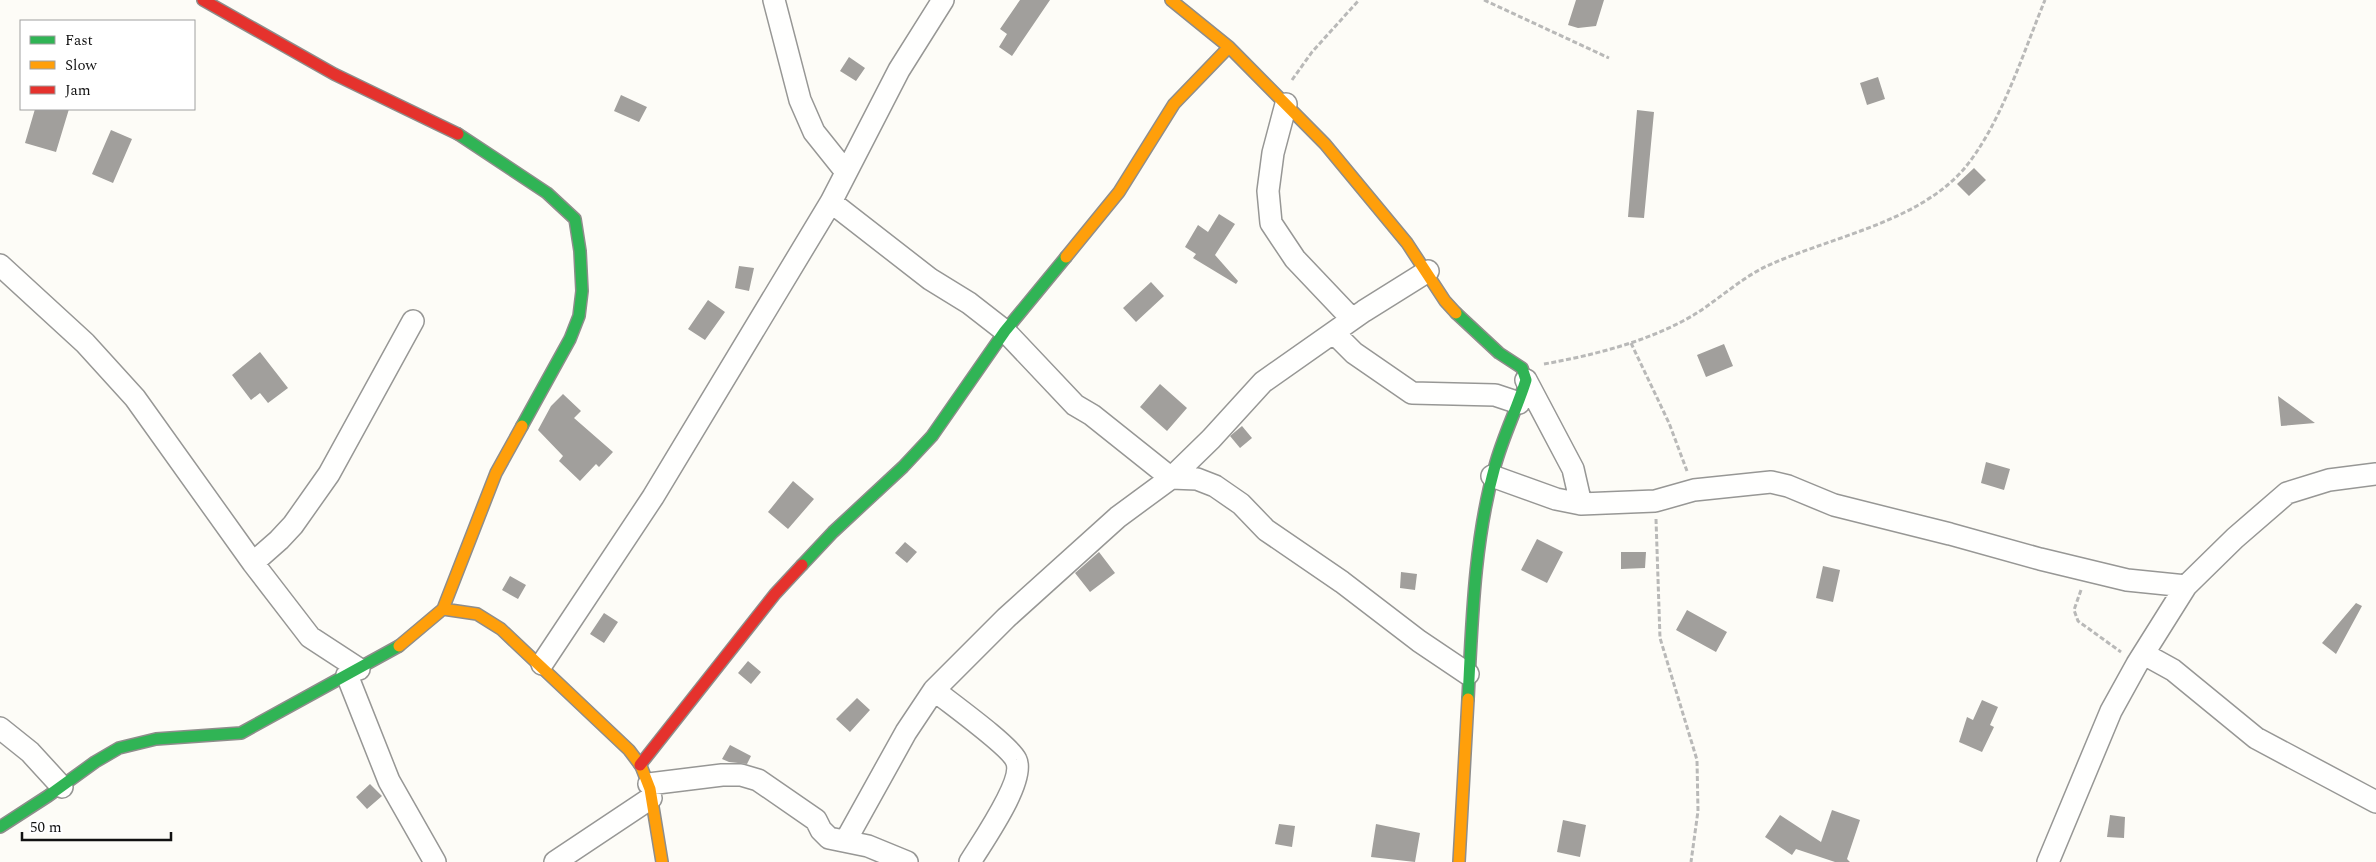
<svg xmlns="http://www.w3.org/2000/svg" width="2376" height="862" font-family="Spectral,serif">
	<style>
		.building { fill: #a19f9c }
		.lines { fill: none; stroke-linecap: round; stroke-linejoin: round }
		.street-casing { stroke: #979795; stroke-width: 24 }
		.fast-casing { stroke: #8e8d8b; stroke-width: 14 }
		.slow-casing { stroke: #8e8d8b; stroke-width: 14 }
		.jam-casing { stroke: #8e8d8b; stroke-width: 14 }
		.path { stroke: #b9b9b8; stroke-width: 3; stroke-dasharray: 5 2.5; stroke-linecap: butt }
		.street { stroke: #fffffe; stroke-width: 21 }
		.fast { stroke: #30b455; stroke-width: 11 }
		.slow { stroke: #ff9f0a; stroke-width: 11 }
		.jam { stroke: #e5322d; stroke-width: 11 }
	</style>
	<rect width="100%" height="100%" fill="#fdfcf7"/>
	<path class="building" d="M1020,0H1050L1012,56L999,47L1007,34L1000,29Z
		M1576,0H1604L1596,26L1578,28L1568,25Z
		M849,57L865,68L856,81L840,71Z
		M1878,77L1885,99L1867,105L1860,83Z
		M621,95L647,107L639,122L614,111Z
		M35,109H69L56,152L25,143Z
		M1637,110L1654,112L1644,218L1628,217Z
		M111,130L132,139L113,183L92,174Z
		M1974,168L1986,180L1969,196L1957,184Z
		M1219,214L1235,224L1215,255L1238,281L1236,284L1193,258L1196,254L1185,247L1198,225L1208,232Z
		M739,266L754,268L749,291L735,288Z
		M1151,282L1164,296L1136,322L1123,308Z
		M708,300L725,312L705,340L688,329Z
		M1724,344L1733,366L1706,377L1697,355Z
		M260,352L288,388L268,403L260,393L251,400L232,375Z
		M1160,384L1187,408L1167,431L1140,407Z
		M563,394L581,411L574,418L613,452L599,467L596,464L580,481L559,461L563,456L538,430L551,406Z
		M2278,396L2315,423L2281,426Z
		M1242,426L1252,438L1240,448L1230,436Z
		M1986,462L2010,469L2004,490L1981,483Z
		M793,481L814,499L788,529L768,512Z
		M1537,539L1563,552L1547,583L1521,570Z
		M905,542L917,552L907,563L895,553Z
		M1099,552L1115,573L1090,592L1075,573Z
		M1621,552H1646L1645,568L1621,569Z
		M1823,566L1840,570L1833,602L1816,598Z
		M1401,572L1417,574L1415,590L1400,588Z
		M510,576L526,585L518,599L502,590Z
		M2356,603L2362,606L2336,654L2322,643Z
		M1687,610L1727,632L1716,652L1676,630Z
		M604,613L618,622L604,643L590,634Z
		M748,661L761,672L751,684L738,673Z
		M857,698L870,710L850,732L836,719Z
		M1982,700L1998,707L1990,725L1994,727L1982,752L1959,742L1967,717L1973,720Z
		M730,745L751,756L747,764L729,762L722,759Z
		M370,784L382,796L367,809L356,797Z
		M1832,810L1860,820L1847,859L1850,862H1835L1796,849L1792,855L1765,837L1780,815L1821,842Z
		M2110,815L2125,817L2124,838L2107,837Z
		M1563,820L1586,825L1580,857L1557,852Z
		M1279,824L1295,826L1292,847L1275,844Z
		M1376,824L1420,833L1415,862L1371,857Z"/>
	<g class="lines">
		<g class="street-casing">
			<path id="street" d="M774,0L800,100L814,132L846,172
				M1286,104L1273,153L1268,191L1271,223L1295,259L1352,319
				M831,202L930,279L969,303L1005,331L1075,405L1092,415L1171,478L1211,439L1263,382L1364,311L1428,271
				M0,265L85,343L135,398L253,563L310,637L359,669
				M1334,333L1354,353L1412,393L1495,395L1519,403
				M1526,380L1573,469L1581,504
				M1492,476L1556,499L1581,504L1655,501L1694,490L1771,482L1788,486L1834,505L1950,534L2040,559L2127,580L2186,586
				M253,563L279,540L293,525L329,474L413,321
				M2144,654L2173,670L2256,738L2376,802
				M542,664L653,497L831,202L899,70L943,0
				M347,675L389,781L435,862
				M934,690C950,703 1009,745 1016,760C1026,780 982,842 970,862
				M0,728L30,752L62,787
				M649,784L722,775H741L758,780L816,820L821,830L829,838L868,846L907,862
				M846,840L906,732L934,690L1006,618L1118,517L1171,478L1197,479L1215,486L1241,504L1266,530L1342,582L1419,641L1468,674
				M555,862L651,798
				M2048,862L2111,711L2137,664L2186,586L2235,538L2287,493L2329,480L2376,474"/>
		</g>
		<g class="fast-casing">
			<path id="fast" d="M458,134L547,193L575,219L580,251L582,291L579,316L570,339L522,426
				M1456,313L1499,353L1522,368L1526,380C1517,409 1503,436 1495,466C1474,541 1472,622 1468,699
				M802,565L833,532L903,467L932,436L1005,331L1066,257
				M0,827L48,796L95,762L119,748L156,739L241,733L399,646"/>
		</g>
		<g class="slow-casing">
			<path id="slow" d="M1171,0L1229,47L1325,144L1407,243L1445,301L1456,313
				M1066,257L1119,192L1174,104L1229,47
				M443,609L496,473L522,426
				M399,646L443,609L477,614L501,629L629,750L641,766L650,789L662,862
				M1459,862L1468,699"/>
		</g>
		<g class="jam-casing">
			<path id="jam" d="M203,0L334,74L458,134
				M640,765L775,594L802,565"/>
		</g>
		<path class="path" d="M1484,0L1609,58
			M1292,80L1312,52L1359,0
			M1631,343L1669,423L1687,471
			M1544,364C1594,355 1647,342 1692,316C1717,301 1741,278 1767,266C1830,237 1916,223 1963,170C2000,127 2023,53 2045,0
			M1656,519L1660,638L1697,760L1698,811L1691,862
			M2081,590L2074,610L2078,621L2121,652"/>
		<use href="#street" class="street"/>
		<use href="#fast" class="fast"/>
		<use href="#slow" class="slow"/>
		<use href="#jam" class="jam"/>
	</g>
	<rect x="20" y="20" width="175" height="90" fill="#ffffff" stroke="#a0a0a0"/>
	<rect x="30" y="36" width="25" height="8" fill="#30b455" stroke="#a0a0a0"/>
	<text x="65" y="45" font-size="15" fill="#111111">Fast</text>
	<rect x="30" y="61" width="25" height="8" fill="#ff9f0a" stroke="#a0a0a0"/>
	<text x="65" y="70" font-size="15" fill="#111111">Slow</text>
	<rect x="30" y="86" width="25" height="8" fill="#e5322d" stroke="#a0a0a0"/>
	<text x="65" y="95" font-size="15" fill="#111111">Jam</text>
	<path d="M22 832v8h149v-8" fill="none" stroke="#111111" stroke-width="2.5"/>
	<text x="30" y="832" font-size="15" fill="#111111" stroke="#ffffff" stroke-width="4" paint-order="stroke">50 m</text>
</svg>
